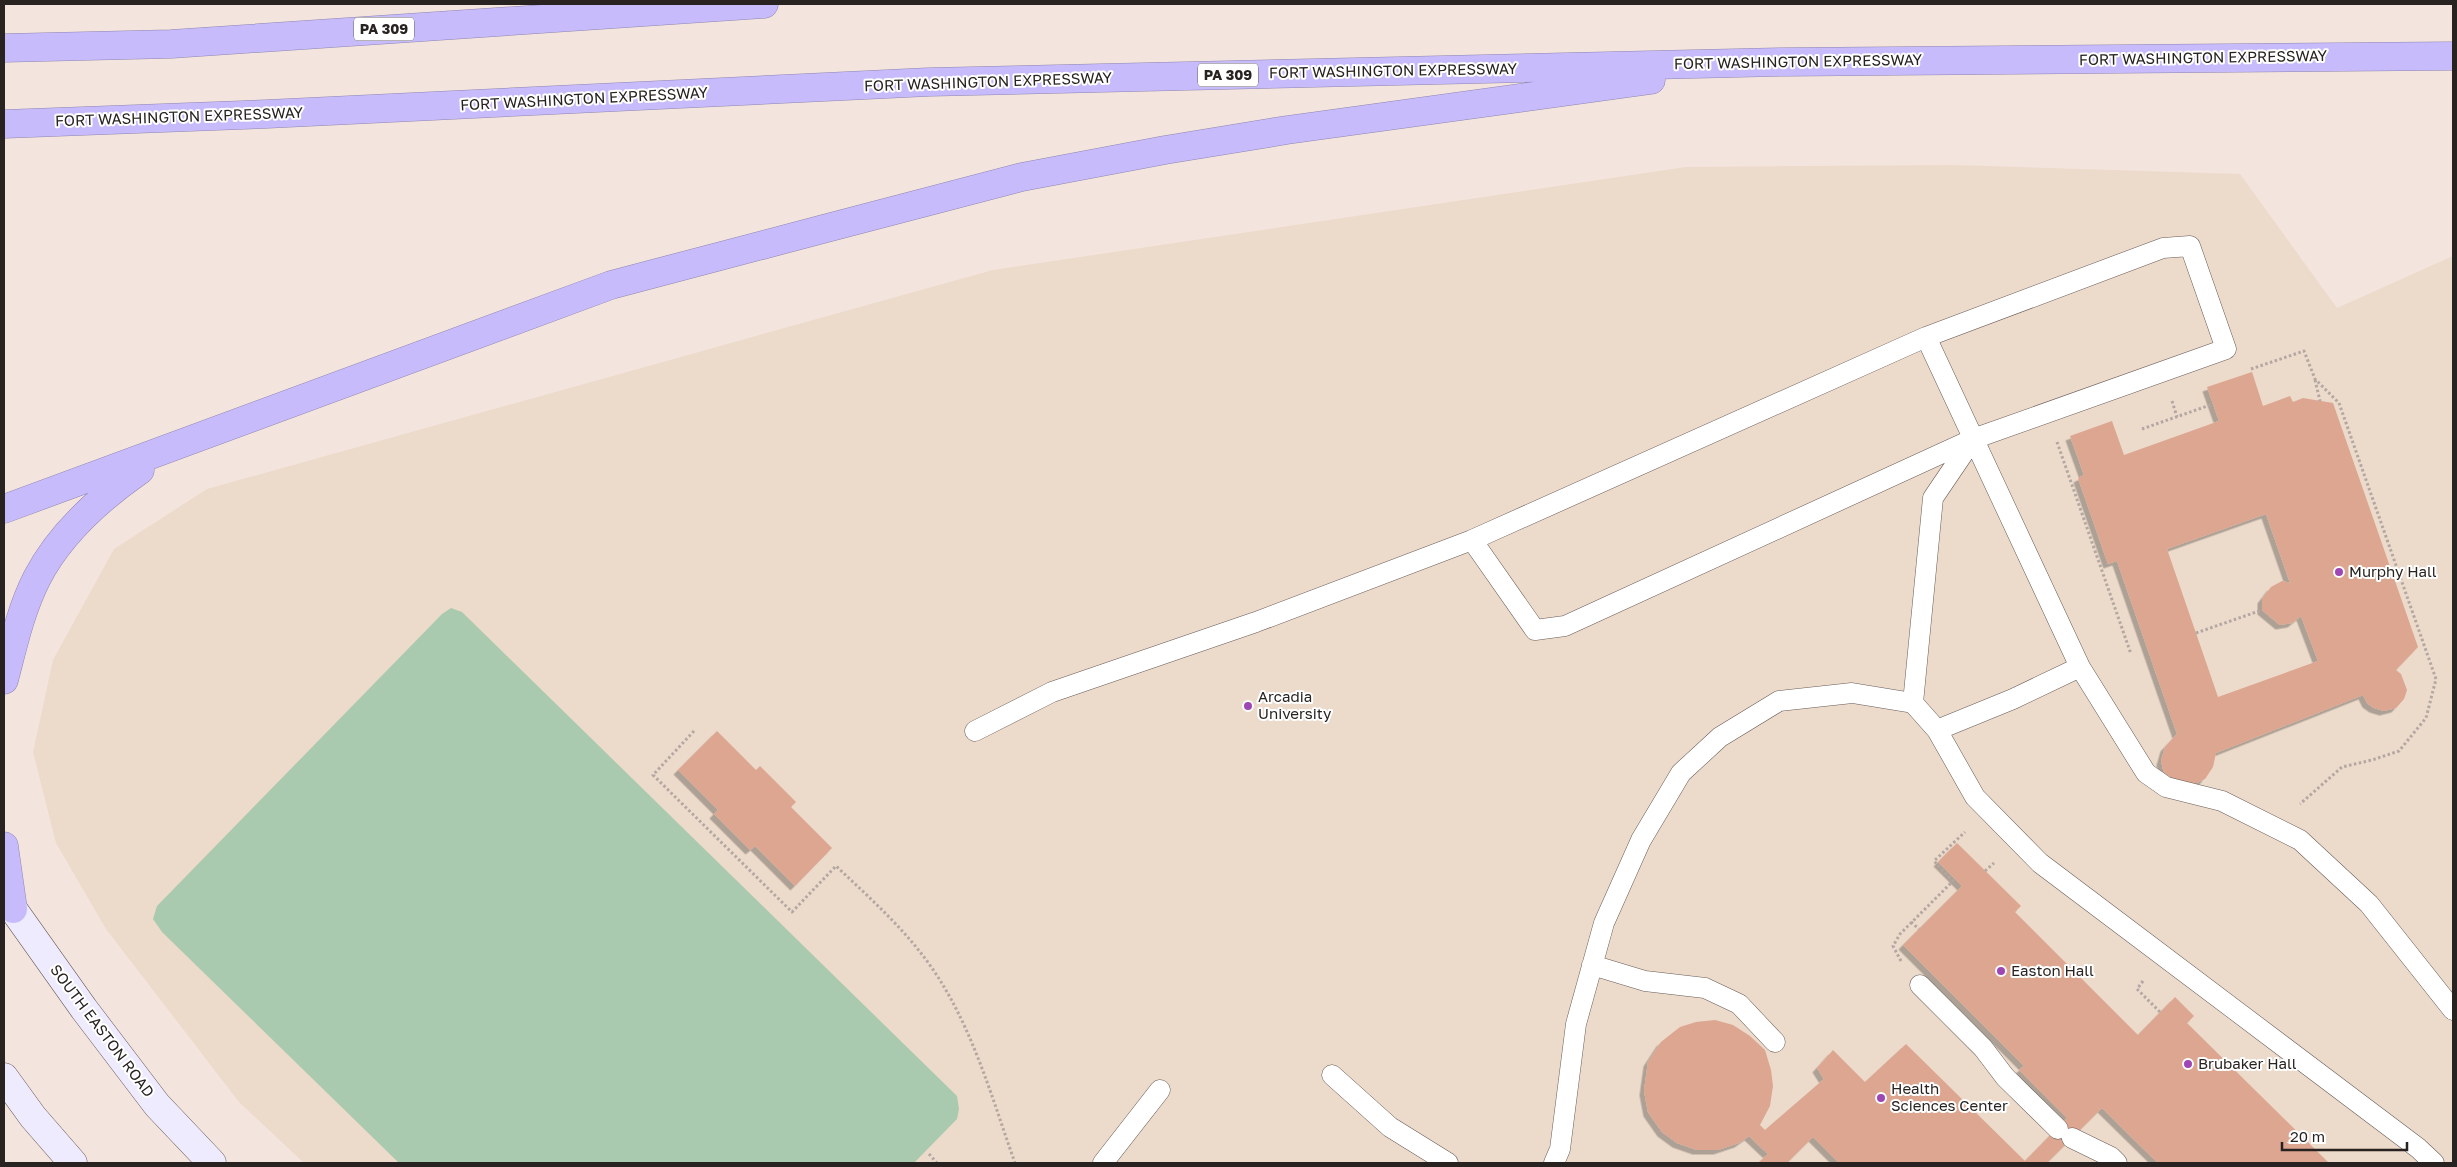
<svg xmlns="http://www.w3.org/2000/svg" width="2457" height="1167" font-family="'Golos Text',sans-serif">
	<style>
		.education { fill: #ecdaca }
		.green { fill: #aacaaf }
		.building { fill: #dca691; fill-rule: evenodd; filter: url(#shadow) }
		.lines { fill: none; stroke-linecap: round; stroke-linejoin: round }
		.service-casing { stroke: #685c57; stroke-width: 21 }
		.secondary-casing { stroke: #685c57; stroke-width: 29 }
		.motorway-casing { stroke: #8f86af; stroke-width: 29 }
		.path { stroke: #b3a7a3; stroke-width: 3; stroke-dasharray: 2.5 2.5; stroke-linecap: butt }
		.service { stroke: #fff; stroke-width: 20 }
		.secondary { stroke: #eeebfe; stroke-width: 28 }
		.motorway { stroke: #c7bbfc; stroke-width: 28 }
		.poi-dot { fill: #9e46b3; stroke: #fff; stroke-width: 2 }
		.labels { text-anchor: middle; stroke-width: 4; stroke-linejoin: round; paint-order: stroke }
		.shield { fill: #fff; stroke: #686564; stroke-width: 1 }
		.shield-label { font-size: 14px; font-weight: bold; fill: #282321 }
		.street-label { font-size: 15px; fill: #282321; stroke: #fff }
		.poi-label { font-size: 15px; fill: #282321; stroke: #fff; text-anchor: start }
	</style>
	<defs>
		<filter id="shadow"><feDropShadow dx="-4.5" dy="4.5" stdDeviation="0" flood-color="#0004"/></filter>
	</defs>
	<rect width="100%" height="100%" fill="#f3e4de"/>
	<path class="education" d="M1954,165L2240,174L2337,308L2453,256V1163H304L239,1102L106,929L56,843L33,752L53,660L114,549L207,489L993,270L1686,167Z"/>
	<path class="green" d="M451,608L462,612L957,1096L959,1109L957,1119L914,1163H399L162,932L153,919L157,906L442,614Z"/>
	<path class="building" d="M2252,372L2263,406L2290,396L2293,402L2303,398L2333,403L2418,647L2396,670L2401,674L2407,690L2404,699L2396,708L2384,711L2374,708L2367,703L2363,695L2216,753L2213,767L2205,779L2190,786L2175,783L2164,773L2161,761L2165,747L2177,734L2117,561L2108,564L2078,478L2084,475L2070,436L2112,421L2124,455L2219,421L2207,387ZM2266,514L2290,583L2282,581L2271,587L2262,599V610L2280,625L2292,623L2301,616L2318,661L2218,697L2167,549Z
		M717,731L756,770L760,766L796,802L791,807L832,848L795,886L755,846L750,850L714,814L718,810L678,770Z
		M1957,843L2021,906L2015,912L2138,1035L2175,997L2194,1016L2187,1023L2329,1163H2158L2102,1108L2047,1163H1839L1813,1137L1787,1163H1758L1768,1154L1749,1136L1739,1143L1718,1150H1697L1677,1143L1662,1132L1648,1112L1644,1091L1648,1062L1661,1042L1680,1027L1696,1022L1715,1020L1733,1025L1750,1036L1765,1050L1771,1070L1773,1086L1770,1106L1760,1125L1765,1130L1824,1079L1817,1068L1833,1050L1865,1082L1906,1044L2025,1161L2067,1118L2019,1070L2024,1066L1903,945L1962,886L1938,862Z"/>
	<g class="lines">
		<g class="service-casing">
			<path id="service" d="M1926,337L1472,540L1535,630L1565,626L1973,439L2226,349L2190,246L2163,248L1926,337L2080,667L2013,699L1937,730L1975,797L2040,863L2418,1148L2434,1163
				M2080,667L2146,773L2166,787L2222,801L2300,840L2369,904L2453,1010
				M1937,730L1913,703L1933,498L1973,439
				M975,731L1052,692L1256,622L1472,540
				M1592,965L1645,981L1705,988L1739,1004L1775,1042
				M1920,985L1983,1048L2005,1077L2058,1129
				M1332,1075L1390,1127L1448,1163
				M2072,1138L2111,1157L2117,1163
				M1103,1163L1160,1090
				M1554,1163L1560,1149L1576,1024L1604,923L1641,840L1681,773L1720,737L1779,701L1852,693L1913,703"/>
		</g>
		<g class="secondary-casing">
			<path id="secondary" d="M4,891L13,909L84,1009L157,1105L212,1163
				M4,1077L33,1117L73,1163"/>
		</g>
		<g class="motorway-casing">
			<path id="motorway" d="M4,48L171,44L764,4
				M4,124L267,114L929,82L1783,62L2453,56
				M4,509L611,285L827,228L1022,177L1165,150L1287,130L1651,80
				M4,680C13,646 21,609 37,578C60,533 100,498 140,470
				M4,846L13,909"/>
		</g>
		<path class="path" d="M2251,369L2304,351L2315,379L2339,403L2436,679L2426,718L2399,751L2372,760L2342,767L2300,804
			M2315,380L2320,401
			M2172,401L2177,417
			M2142,429L2213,404
			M2057,442L2131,654
			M2196,633L2262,610
			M694,731L653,775L792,912L836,866C871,899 907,931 934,971C973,1029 992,1098 1015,1163
			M1985,871L1994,863
			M1911,922L1919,929
			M1901,961L1893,946L1900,934L1953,881L1934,861L1965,832
			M2143,981L2137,989L2160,1012
			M929,1154L937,1163"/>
		<use href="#service" class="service"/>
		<use href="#secondary" class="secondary"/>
		<use href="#motorway" class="motorway"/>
	</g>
	<g class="poi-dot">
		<circle cx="2339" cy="572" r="5"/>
		<circle cx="1248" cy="706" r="5"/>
		<circle cx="2001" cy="971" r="5"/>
		<circle cx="2188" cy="1064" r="5"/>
		<circle cx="1881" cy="1098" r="5"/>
	</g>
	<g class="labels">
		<g class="shield">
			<rect x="354" y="17.5" width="60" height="23" rx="4"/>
			<rect x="1198" y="63.5" width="60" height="23" rx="4"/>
		</g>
		<g class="shield-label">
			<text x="384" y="34">PA 309</text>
			<text x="1228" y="80">PA 309</text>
		</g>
		<g class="street-label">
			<text transform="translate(2203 58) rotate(-1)" y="5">FORT WASHINGTON EXPRESSWAY</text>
			<text transform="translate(1798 62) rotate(-1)" y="5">FORT WASHINGTON EXPRESSWAY</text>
			<text transform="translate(1393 71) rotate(-1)" y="5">FORT WASHINGTON EXPRESSWAY</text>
			<text transform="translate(988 82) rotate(-2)" y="5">FORT WASHINGTON EXPRESSWAY</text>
			<text transform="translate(584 99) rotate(-3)" y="5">FORT WASHINGTON EXPRESSWAY</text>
			<text transform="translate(179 117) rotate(-2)" y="5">FORT WASHINGTON EXPRESSWAY</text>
			<text transform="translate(102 1031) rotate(53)" y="5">SOUTH EASTON ROAD</text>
		</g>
		<g class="poi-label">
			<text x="2349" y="577">Murphy Hall</text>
			<text x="1258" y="702">Arcadia<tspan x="1258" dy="17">University</tspan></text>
			<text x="2011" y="976">Easton Hall</text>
			<text x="2198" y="1069">Brubaker Hall</text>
			<text x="1891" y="1094">Health<tspan x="1891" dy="17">Sciences Center</tspan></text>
		</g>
	</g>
	<rect width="2457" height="1167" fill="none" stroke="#282321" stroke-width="10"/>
	<path d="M2282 1142v8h125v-8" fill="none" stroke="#282321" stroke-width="2.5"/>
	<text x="2290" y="1142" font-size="15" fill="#282321" stroke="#ffffff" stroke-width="4" paint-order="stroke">20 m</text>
</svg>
